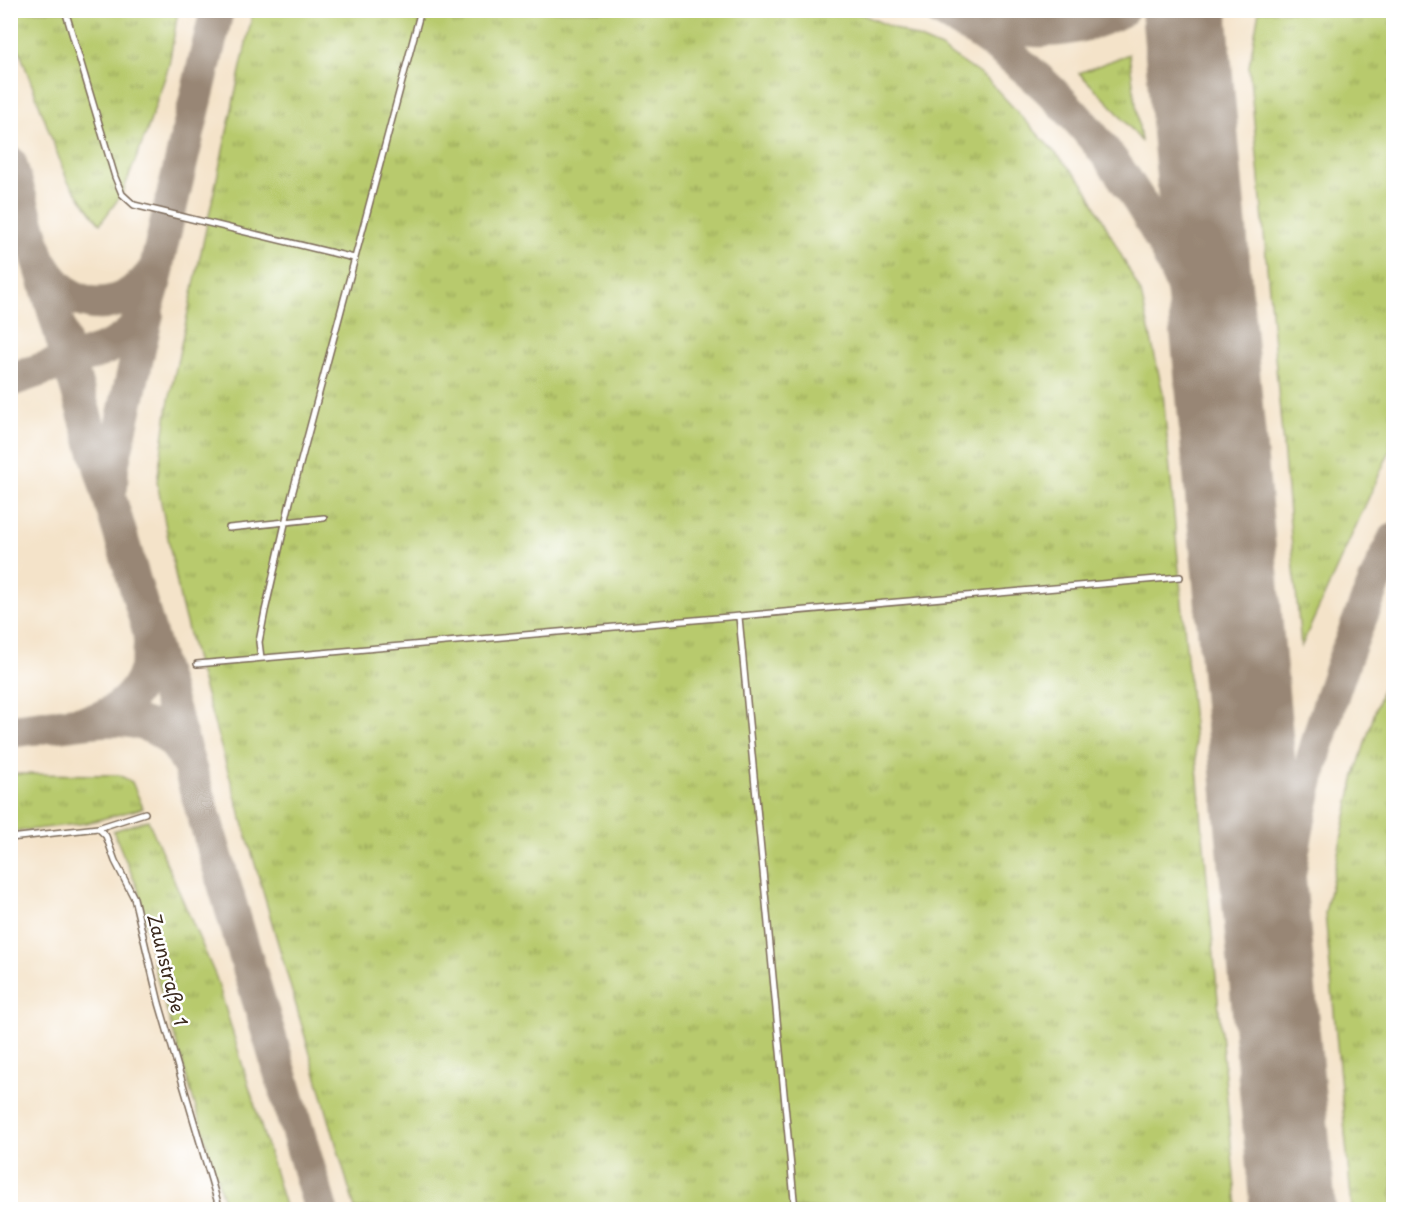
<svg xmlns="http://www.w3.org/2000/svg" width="1404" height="1220" font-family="'Playpen Sans',sans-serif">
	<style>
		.grass { fill: url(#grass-tufts); stroke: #7a7a46; stroke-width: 1.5 }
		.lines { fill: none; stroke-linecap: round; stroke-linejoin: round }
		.taxiway { stroke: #988674; stroke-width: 34 }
		.runway { stroke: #988674; stroke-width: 86 }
		.lane-casing { stroke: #7c6b5a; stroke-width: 8 }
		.lane { stroke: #fff; stroke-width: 5 }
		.labels { text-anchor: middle; stroke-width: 5; stroke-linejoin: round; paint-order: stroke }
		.street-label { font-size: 18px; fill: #3b2a1e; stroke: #fff }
	</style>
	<defs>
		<pattern id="grass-tufts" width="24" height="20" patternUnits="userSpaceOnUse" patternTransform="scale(1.5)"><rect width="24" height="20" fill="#b8ca6d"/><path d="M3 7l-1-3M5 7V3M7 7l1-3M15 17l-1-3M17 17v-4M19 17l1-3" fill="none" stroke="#97a459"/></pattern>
	</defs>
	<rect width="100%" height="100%" fill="#fff"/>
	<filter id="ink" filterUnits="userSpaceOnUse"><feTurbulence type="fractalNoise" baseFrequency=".0167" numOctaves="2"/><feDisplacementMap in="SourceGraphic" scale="12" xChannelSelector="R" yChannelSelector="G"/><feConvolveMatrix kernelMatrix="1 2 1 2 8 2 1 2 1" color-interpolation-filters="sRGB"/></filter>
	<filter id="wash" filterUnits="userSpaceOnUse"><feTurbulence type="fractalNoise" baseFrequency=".008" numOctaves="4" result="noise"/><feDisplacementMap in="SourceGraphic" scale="24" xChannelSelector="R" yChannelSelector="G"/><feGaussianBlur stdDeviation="1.35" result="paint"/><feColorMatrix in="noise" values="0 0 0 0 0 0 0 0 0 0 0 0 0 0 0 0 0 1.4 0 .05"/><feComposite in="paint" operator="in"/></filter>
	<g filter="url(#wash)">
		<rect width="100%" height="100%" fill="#f4e3c9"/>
		<path class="grass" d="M11,11H178L169,65L147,131L122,194L100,224L67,180L11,28Z
			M253,11H854L941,48L987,79L1084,184L1141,293L1163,393L1237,1209H355L197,664L181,604L157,482L168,405Z
			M1259,11H1393V444L1301,647L1249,66Z
			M1129,54L1141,141L1110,104L1079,73Z
			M1393,654V1209H1352L1325,913L1355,775Z
			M11,774L119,775L132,782L143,808L86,823L11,832Z
			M148,820L216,977L286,1209H226L155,971L139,891L113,831Z"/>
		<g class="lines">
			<path class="taxiway" d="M940,10C1049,68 1136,172 1182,285C1199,328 1209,372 1221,416
				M968,18C1019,36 1073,35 1122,10
				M10,163L321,1210
				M1204,231L1202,127L1212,10
				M43,266C73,316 124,315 156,268L217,10
				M10,380C31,373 51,366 72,360C130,343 143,332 157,272
				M111,487L112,466L147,314
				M150,638C152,679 129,709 91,721C129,717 168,722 186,761
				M10,731L91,721
				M1279,1056C1272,873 1317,705 1394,540"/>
			<path class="runway" d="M1184,10L1293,1210"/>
		</g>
	</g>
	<g filter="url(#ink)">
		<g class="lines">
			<g class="lane-casing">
				<path id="lane" d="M65,10L115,177L122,194L134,205L354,258
					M229,528L324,518
					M739,617L795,1210
					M261,658L259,642L265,611L290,502L421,10
					M197,664L1180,577
					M98,828L145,813
					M10,838L98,828L106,836L115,861L134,898L159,1003L220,1210"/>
			</g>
			<use href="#lane" class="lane"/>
		</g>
	</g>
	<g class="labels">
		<g class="street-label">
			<text transform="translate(167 970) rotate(76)" y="6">Zaunstraße 1</text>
		</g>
	</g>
	<rect width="1404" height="1220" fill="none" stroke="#fff" stroke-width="36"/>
</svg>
